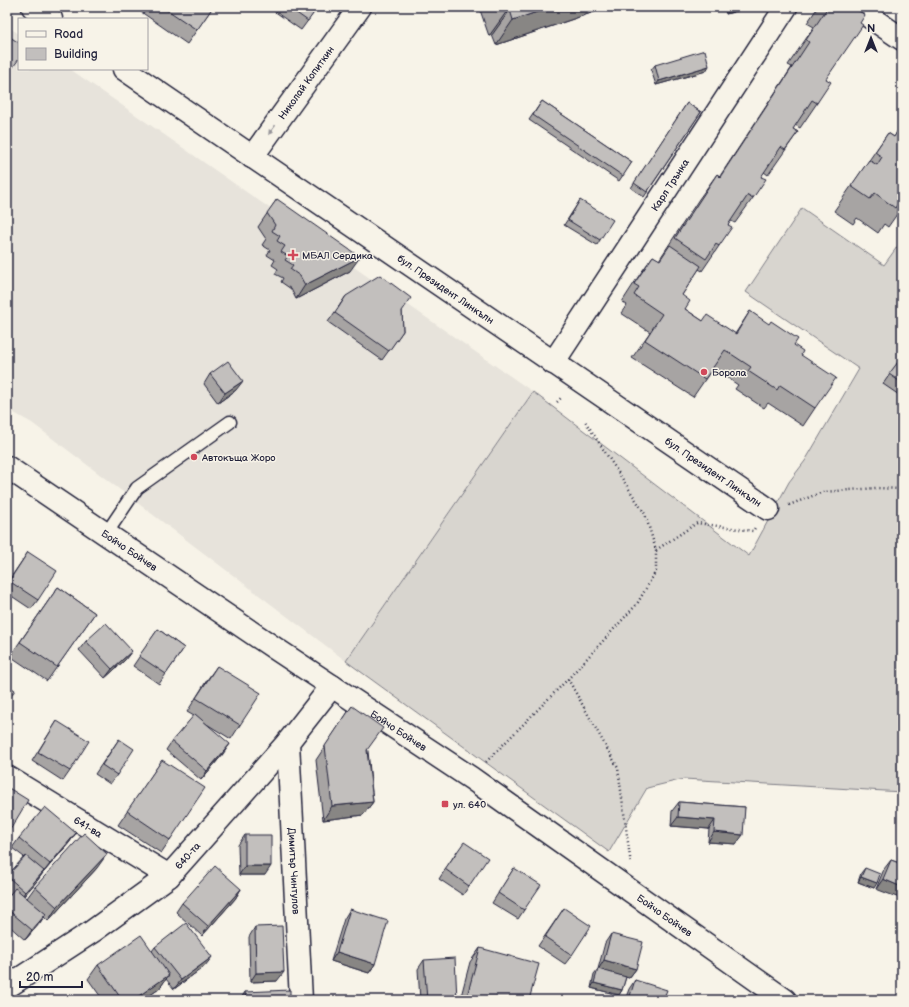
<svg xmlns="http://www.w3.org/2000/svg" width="909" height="1007" font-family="'Balsamiq Sans',sans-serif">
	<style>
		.built { fill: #e7e3db }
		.grass { fill: #d8d5cf; stroke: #7d7c85 }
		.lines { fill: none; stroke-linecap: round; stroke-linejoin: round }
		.lane-casing { stroke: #22223b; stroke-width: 15 }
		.street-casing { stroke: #22223b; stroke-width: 25 }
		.highway-casing { stroke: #22223b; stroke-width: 25 }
		.path { stroke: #22223b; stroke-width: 2.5; stroke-dasharray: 1 3; stroke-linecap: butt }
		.lane { stroke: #f7f3e8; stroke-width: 12 }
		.street { stroke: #f7f3e8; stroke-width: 22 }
		.highway { stroke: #f7f3e8; stroke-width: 22 }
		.wall { fill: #a7a4a3; stroke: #22223b }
		.shaded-wall { fill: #888684; stroke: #22223b }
		.building { fill: #c2bfbd; stroke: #22223b }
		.oneway { fill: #97959a }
		.poi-dot { fill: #d1495b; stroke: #f7f3e8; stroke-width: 1.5 }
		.labels { text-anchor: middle; stroke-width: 3; stroke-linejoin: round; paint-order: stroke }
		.street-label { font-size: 10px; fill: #22223b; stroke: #f7f3e8 }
		.poi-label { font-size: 10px; fill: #22223b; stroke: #f7f3e8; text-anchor: start }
	</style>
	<rect width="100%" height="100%" fill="#f7f3e8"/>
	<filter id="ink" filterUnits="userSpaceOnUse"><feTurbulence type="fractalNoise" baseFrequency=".025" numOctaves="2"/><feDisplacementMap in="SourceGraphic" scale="8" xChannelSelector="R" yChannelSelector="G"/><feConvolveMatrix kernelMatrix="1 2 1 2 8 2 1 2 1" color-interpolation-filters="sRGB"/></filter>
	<g filter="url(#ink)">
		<path class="built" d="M7,26L19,34V69H70L533,392L346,661L32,423L7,409Z"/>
		<path class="grass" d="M802,208L884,265L902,240V792L684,779L647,788L609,852L346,661L533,392L749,556L789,482L805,461L859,369L746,292Z"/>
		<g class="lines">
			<g class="lane-casing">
				<path id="lane" d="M106,534L137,488L230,422"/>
			</g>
			<g class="street-casing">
				<g id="street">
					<path d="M33,7L51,19"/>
					<path d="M855,7L902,39"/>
					<path id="s1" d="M124,69L768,509"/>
					<path id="s2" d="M252,157L360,7"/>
					<path id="s3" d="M553,363L786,7"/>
					<path id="s4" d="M288,742L301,1000"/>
					<path id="s5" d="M7,777L169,876"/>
					<path id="s6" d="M7,987L93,931L169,876L288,742L332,686"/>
				</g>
			</g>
			<g class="highway-casing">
				<g id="highway">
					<path id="s7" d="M7,467L276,649L471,778L785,1000"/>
				</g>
			</g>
			<path class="path" d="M557,402L561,398
				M789,505L823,492L876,488L902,489
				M656,550L697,523L753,531L756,526
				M568,679L618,768L631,865
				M486,762L568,679L637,604L656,571V550L645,514L585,421"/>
			<use href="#lane" class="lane"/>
			<use href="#street" class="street"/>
			<use href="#highway" class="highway"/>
		</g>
		<path class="wall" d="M134,7H213L187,44Z
			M277,7H318L301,30L274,11Z
			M479,7H602L600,10L496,45L492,35L489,36Z
			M724,7H747V8L726,14Z
			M818,7H853L817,103L800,128L795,125L793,129L798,132L768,175L764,172L761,177L753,198L735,223L731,221L728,225L719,246L702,271L699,269L682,295L685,309L703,321L735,334L750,311L794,345L801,355L815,408L803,426L768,403L764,408L735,389L738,385L713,368L693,397L632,358L650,332L621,313L627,305L622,302L640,274L653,256L659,260L699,199L717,174L720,176L792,67L788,65L814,27L807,23Z
			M655,65L706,71L656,85L651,70Z
			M542,101L632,162L619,181L529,120Z
			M687,103L701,112L644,197L631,188Z
			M900,127L902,128V207L888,227L884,224L878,233L857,218L853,224L834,211L888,133L894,137Z
			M277,199L350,271L296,299L291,289L281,282L283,278L275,274L278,269L272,265L275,260L267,255L270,250L262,245L266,239L258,227Z
			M580,200L600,240L597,245L564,225Z
			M346,296L402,311L403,331L382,360L328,322Z
			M901,358L902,359V397L883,384Z
			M210,374L236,390L218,403L204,384Z
			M28,552L38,600L31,609L7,593V583Z
			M58,587L95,613L47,681L10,656Z
			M158,629L184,648L159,684L133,666Z
			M86,641L125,660L105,678L79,650Z
			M217,666L240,725L231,739L205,723L223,754L201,780L166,750L172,741L194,716L187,712L207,680Z
			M352,706L368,751L373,802L363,815L323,820L316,760Z
			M57,721L70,771L63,781L32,761Z
			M119,739L117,775L110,784L95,774Z
			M162,760L170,840L161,853L118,825Z
			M679,802L745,807L736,844L708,842L709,829L671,826L672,811Z
			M76,833L69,843L43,873L37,881L24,896L27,898L35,887L97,868L48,921L44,917L39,924L25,940L7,924V898L10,894L7,892V876L24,857L12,848L19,838Z
			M245,835L265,875H239L238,845Z
			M457,851L469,886L463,895L439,879Z
			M891,860L902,864L876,889L884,869Z
			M514,868L524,910L518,919L492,903Z
			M865,868L874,888L858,882L861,873Z
			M241,889L235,899L202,936L176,912L182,903Z
			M564,908L572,955L565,964L538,946Z
			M350,909L375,964L369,973L331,961L344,919Z
			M255,927L277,981L250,982L249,937Z
			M611,934L636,969L629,978L626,977L622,990L619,995L591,988L594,974L598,969L605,943Z
			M155,947L205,966L174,989L166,979L159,989L143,1000H103L88,979L98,965L152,951Z
			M480,948L529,1000H460L470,962Z
			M424,960L457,1000H420L418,969Z
			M635,980L663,1000H625L629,989Z
			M245,992L290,1000H240Z"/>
		<path class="shaded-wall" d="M552,7H602L600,10L496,45L513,20Z
			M731,7H747V8L726,14Z
			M510,10L492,35L489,36L507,11Z
			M709,66L706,71L656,85L659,81Z
			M360,257L350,271L296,299L305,285Z
			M243,381L236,390L218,403L225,393Z
			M132,651L125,660L105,678L112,669Z
			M230,744L223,754L201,780L207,771Z
			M373,802L363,815L323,820L332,806Z
			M678,817L715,820L709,829L671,826Z
			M714,832L743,835L736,844L708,842Z
			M76,833L69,843L43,873L50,864Z
			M107,854L97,868L48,921L57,907Z
			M245,866H271L265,875H239Z
			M44,871L37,881L18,902L25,892Z
			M861,877L877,883L874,888L858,882Z
			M883,879L902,887V899L876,889Z
			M241,889L235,899L202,936L208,926Z
			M46,914L39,924L25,940L32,930Z
			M337,952L375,964L369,973L331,961Z
			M212,957L205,966L174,989L181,980Z
			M604,960L636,969L629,978L598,970Z
			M284,972L277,981L250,982L256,973Z
			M169,975L159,989L143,1000H133Z
			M594,983L622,990L619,995L591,988Z
			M467,996L481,1000H464Z
			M630,996L641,1000H627Z"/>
		<path class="building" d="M163,7H213L197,30Z
			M288,7H318L308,21Z
			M505,7H552L513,20L510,10L507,11Z
			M828,7H853L865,15L860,23L863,25L826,79L831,82L817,103L812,100L793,129L798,132L785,150L781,147L761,177L766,179L753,198L748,195L728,225L732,227L719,246L716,244L706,259L675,238L717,174L720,177L809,42L806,40Z
			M7,35L19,43V59L7,75Z
			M705,50L709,66L659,81L655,65Z
			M542,101L632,162L623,176L533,115Z
			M687,103L701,112L647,192L634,183Z
			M900,127L902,128V199H901L895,208L875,193L870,199L851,186L869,160L877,165L882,157L875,152L888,133L894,137Z
			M277,199L360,257L305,285L300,276L290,269L293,265L285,260L288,256L281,252L285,246L277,241L280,236L272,231L275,225L267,213Z
			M580,200L613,220L600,240L568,220Z
			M670,245L701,266L682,295L690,301L685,309L703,321L707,315L736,334L750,311L769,324L771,321L798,339L794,345L803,351L801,355L836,378L815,408L780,385L777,390L748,371L751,367L725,350L705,379L645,340L662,314L634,295L639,287L634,284L653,256L660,260Z
			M380,275L411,298L402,311L403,331L389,351L335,313L346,296Z
			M901,358L902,359V383L889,374Z
			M228,361L243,381L225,393L210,374Z
			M28,552L57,571L38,600L9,581Z
			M58,587L95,613L57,667L20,642Z
			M106,623L132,651L112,669L86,641Z
			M158,629L184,648L166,674L139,656Z
			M217,666L261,693L240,725L196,698Z
			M7,685L15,690L7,702Z
			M352,706L383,728L367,750L373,802L332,806L325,746Z
			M195,714L230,744L207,771L172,741Z
			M57,721L89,741L70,771L38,752Z
			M119,739L134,749L117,775L102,765Z
			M162,760L205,788L170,840L127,811Z
			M7,787L28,800L7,835Z
			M679,802L745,807L743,835L714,832L715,820L678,817Z
			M45,807L76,833L50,864L19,838Z
			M84,833L107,854L57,907L35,887Z
			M245,835H271V866H245Z
			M464,842L488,858L469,886L445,869Z
			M26,856L44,871L25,892L7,876Z
			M891,860L902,864V887L883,879Z
			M215,866L241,889L208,926L182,903Z
			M514,868L541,885L524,910L498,893Z
			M865,868L880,874L877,883L861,877Z
			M15,888L46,914L32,930L7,909V898Z
			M564,908L591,926L572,955L545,937Z
			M350,909L388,921L375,964L337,952Z
			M186,923L212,957L181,980L155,947Z
			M282,926L284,972L256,973L255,927Z
			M611,934L643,942L636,969L604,960Z
			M141,935L169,975L133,1000H122L98,965Z
			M480,948L539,964L529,1000H481L467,996Z
			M455,958L457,1000H427L424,960Z
			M598,969L626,977L622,990L594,983Z
			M635,980L667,990L663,1000H641L630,996Z
			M290,990V1000H246L245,992Z
			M37,996L40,1000H30Z"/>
		<defs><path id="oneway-solid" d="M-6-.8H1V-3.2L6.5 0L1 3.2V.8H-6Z"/></defs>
		<use class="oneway" href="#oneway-solid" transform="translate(272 130) rotate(126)"/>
	</g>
	<g class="poi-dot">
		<path d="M291 249h4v4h4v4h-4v4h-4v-4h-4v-4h4z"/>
		<circle cx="704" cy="372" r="4"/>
		<circle cx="194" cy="457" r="4"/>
		<rect x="441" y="800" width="8" height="8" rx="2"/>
	</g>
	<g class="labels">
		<g class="street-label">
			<text dy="4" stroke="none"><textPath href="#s2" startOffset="92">Николай Копиткин</textPath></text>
			<text dy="4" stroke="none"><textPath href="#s3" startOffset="213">Карл Трънка</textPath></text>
			<text dy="4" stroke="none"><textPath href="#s1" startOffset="390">бул. Президент Линкълн</textPath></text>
			<text dy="4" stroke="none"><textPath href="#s1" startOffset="714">бул. Президент Линкълн</textPath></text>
			<text dy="4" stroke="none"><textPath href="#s7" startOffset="148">Бойчо Бойчев</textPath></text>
			<text dy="4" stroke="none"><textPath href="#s7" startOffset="472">Бойчо Бойчев</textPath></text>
			<text dy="4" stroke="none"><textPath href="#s5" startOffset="95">641-ва</textPath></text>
			<text dy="4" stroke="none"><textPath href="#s6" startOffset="224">640-та</textPath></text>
			<text dy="4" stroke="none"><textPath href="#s4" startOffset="129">Димитър Чинтулов</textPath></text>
			<text dy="4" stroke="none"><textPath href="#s7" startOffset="796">Бойчо Бойчев</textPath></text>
		</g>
		<g class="poi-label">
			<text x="302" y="259">МБАЛ Сердика</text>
			<text x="712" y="376">Борола</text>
			<text x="202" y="461">Автокъща Жоро</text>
			<text x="453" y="808">ул. 640</text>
		</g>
	</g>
	<rect width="909" height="1007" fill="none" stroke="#f7f3e8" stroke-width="24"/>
	<rect x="12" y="12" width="885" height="983" fill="none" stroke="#22223b" stroke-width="1.5" filter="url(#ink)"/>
	<rect x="18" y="18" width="130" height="52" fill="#f7f3e8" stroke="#a29fa3"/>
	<rect x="26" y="31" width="20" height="6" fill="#f7f3e8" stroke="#a29fa3"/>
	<text x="54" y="38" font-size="12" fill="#22223b">Road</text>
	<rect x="26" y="48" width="20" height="12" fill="#c2bfbd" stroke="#a29fa3"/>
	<text x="54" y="58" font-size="12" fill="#22223b">Building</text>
	<g transform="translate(871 38)" stroke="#f7f3e8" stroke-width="3" paint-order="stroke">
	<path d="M0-3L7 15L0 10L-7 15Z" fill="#22223b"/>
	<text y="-6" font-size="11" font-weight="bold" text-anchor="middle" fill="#22223b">N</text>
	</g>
	<path d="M20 981v6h62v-6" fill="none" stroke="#22223b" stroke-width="2"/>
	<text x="26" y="981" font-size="12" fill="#22223b" stroke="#f7f3e8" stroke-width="3" paint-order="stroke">20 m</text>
</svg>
